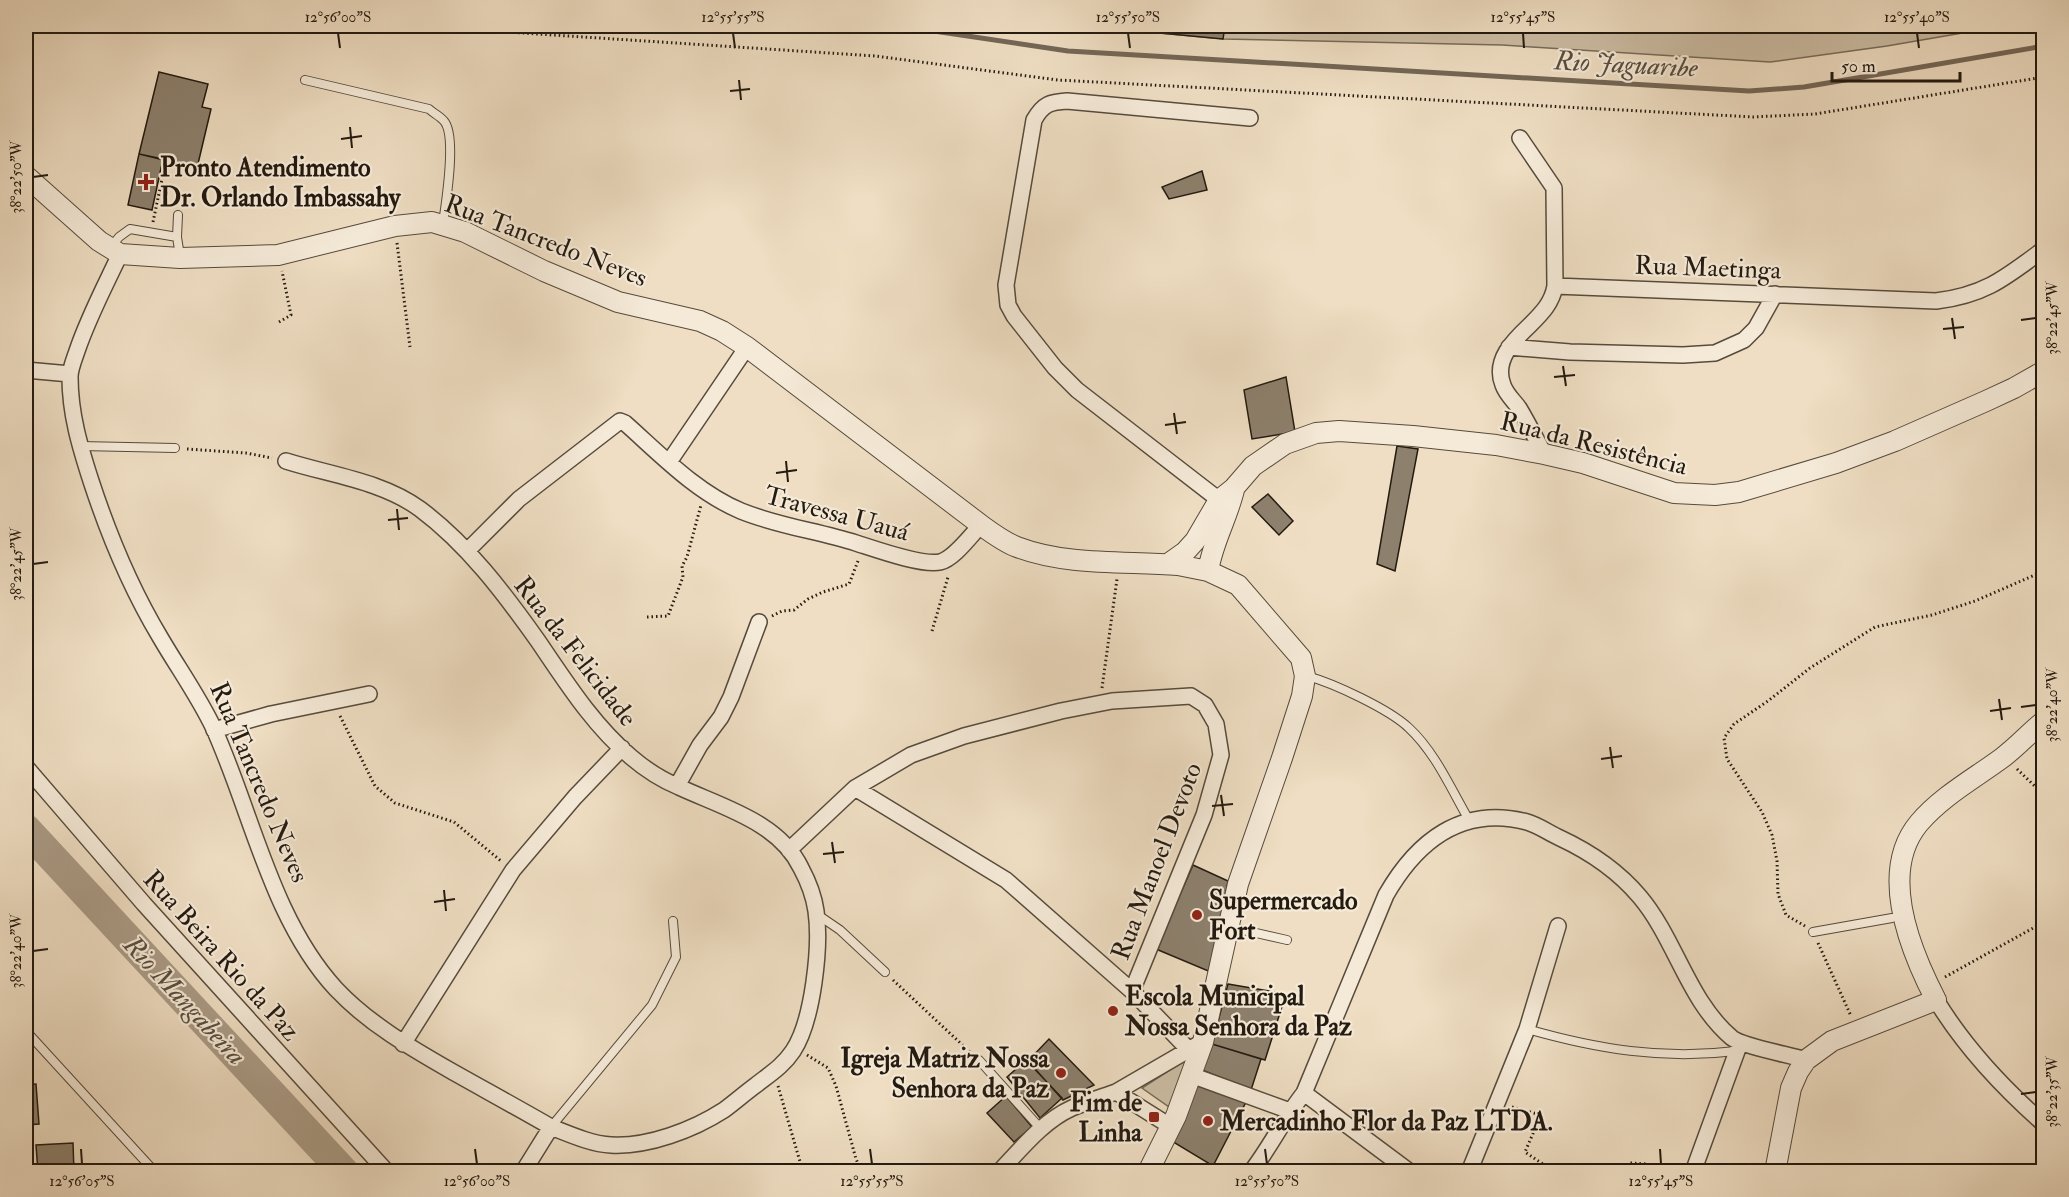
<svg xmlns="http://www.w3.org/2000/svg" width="2069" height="1197" font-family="'IM FELL Double Pica',serif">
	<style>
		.green { fill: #ccbda5; stroke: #786c5a; stroke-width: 1.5 }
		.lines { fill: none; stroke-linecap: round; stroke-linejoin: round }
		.stream { stroke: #746757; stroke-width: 5 }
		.river { stroke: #aa9b86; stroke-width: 30 }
		.building { fill: #8d806d; stroke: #231a10; stroke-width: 1.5 }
		.service-casing { stroke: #564b3d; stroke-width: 10 }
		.minor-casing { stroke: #564b3d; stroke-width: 18 }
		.tertiary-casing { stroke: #564b3d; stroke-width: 22 }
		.path { stroke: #231a10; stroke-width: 3; stroke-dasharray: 1.5 3; stroke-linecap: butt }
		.service { stroke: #f5ead8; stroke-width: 8 }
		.minor { stroke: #f5ead8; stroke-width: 15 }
		.tertiary { stroke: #f5ead8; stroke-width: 20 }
		.ticks { fill: none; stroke: #231a10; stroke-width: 2 }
		.poi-dot { fill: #8f2418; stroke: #f5ead8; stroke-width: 2 }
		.labels { text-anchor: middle; stroke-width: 4.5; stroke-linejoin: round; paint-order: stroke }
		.poi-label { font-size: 26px; font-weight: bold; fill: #231a10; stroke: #f5ead8; text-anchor: start }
		.street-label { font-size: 26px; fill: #231a10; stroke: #f5ead8 }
		.water-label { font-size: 27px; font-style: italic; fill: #594e3f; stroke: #f5ead8 }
		.neatline { fill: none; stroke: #231a10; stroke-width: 2 }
		.ticks-label { font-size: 15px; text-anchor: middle; fill: #231a10 }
	</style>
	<rect width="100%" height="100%" fill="#efdec3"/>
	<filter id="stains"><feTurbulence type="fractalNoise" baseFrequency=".00333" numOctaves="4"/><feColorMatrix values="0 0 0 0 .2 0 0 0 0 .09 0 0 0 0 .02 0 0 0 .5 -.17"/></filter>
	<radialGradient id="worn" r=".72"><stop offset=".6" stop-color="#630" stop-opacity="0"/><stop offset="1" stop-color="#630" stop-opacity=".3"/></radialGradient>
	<path class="green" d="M1085,26H2003L1887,46L1770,62L1502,45L1223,39Z
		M1193,1055L1172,1109L1142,1088Z"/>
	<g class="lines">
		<path class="stream" d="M881,26H900L1068,51L1749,91L1804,87L2044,46"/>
		<path class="river" d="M26,829L344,1172"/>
	</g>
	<path class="building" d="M1085,26H1225L1223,39Z
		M159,72L208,84L202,107L211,109L197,168L139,154Z
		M139,154L163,159L152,210L128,205Z
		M1202,171L1207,190L1169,199L1162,187Z
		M1286,377L1295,432L1252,439L1244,390Z
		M1397,446L1418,449L1395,571L1377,564Z
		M1268,494L1293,521L1279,535L1252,507Z
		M1193,865L1228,881L1213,973L1156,949Z
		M1228,984L1286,994L1265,1060L1212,1044Z
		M1049,1039L1094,1085L1063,1100L1028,1061Z
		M1212,1044L1261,1059L1251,1090L1202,1070Z
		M1026,1060L1062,1098L1040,1118L1007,1077Z
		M1198,1079L1246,1102L1213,1166L1170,1140Z
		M36,1084L39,1124L26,1125V1085Z
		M1006,1096L1032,1127L1014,1142L987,1113Z
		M73,1143L74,1172H38L36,1145Z"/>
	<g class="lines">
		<g class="service-casing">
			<path id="service" d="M305,80L429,109C433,113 440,116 444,121C457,136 446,202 443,223
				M178,215L177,237L180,256
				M111,247L119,237L130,229L177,237
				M80,446L175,448
				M1307,676C1333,683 1389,709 1409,728C1435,752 1451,789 1469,820
				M818,915L840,930L885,972
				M1230,927L1287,940
				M1813,932L1892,918
				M1527,1029C1597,1049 1663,1060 1736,1051
				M26,1031L155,1172
				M979,1060L1041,1129
				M551,1127L652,1005L676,957L673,921"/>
		</g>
		<g class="minor-casing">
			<path id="minor" d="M1520,138L1554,188L1555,286C1552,303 1542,313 1530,325C1514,340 1493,360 1503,385C1506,394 1514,401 1519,408C1528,423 1536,439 1544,454
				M120,254C105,286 88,318 77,351C74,360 70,369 70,377C70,414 80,447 91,481C109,536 130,587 160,637C178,668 199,697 214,729C252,813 272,920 336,989C369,1024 411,1048 453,1072C485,1090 518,1108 551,1127C569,1134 591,1144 611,1145C648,1147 693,1130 724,1110C735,1102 745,1093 756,1085C770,1074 783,1066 793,1051C813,1021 821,946 816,911C814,897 808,881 801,868C779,822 722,807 679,787C662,780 645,769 631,757C593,725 566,682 538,641C504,593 467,544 420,509C382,481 330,475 286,461
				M1555,286L1936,301C1985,295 2005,278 2044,249
				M1509,347L1570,352L1683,355L1715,353L1744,340L1756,328L1775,294
				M26,370L70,374
				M669,462L747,347
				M1227,506L1077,390L1055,368L1014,316L1008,305L1006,285L1034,120C1043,104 1050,102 1067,101L1250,118
				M467,551L519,499L620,421L625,423C661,455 696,492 741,511C778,526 818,531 856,543C875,549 922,566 940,562C954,559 971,535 981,525
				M214,730L271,714L369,694
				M26,767L144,904L387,1172
				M677,786L700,745L721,717L731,697L759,622
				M855,788L1006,880L1132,991L1189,1050
				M789,850L855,788L911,755L964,736L1061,711L1112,701L1191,696L1205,705L1216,724L1221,755L1204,815L1132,991
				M1936,1000C1964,1046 2003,1088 2044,1124
				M403,1044L513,870L575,797L622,748
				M1191,1075L1290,1111
				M1304,1093L1410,1172
				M1170,1126L1116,1092L1197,1045
				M523,1172L551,1127
				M999,1172C1021,1149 1043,1121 1072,1108C1086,1102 1102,1097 1116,1092
				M1251,1172C1271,1146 1284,1118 1304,1093L1386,895C1417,841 1462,805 1527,822C1538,825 1549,833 1560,838C1590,852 1619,872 1640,897C1676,940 1688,1001 1732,1038C1742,1046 1790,1055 1806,1060
				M1469,1172L1527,1029L1558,926
				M1693,1172L1740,1043"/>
		</g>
		<g class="tertiary-casing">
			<path id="tertiary" d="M26,176L99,241L120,254L180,258L278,255L395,226L432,222L465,232L544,271L618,302L700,321L722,331L747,347L981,525C992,533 1004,542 1017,547C1067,566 1125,561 1178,565L1208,571L1238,585L1301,658L1305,676L1302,696L1282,758L1238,884L1203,1042L1176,1116L1148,1172
				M1168,564L1185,552L1195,541L1219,500L1234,488L1253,466L1285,444L1316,433L1339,431L1413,436L1496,445L1544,454L1583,463L1674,493L1715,495L1739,492L1836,463L1895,441L1986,401L2014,388L2044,371
				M1208,571C1213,541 1227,519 1234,490
				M1775,1172L1791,1088L1798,1072L1806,1060L1832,1041L1936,1000C1910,950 1878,872 1919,823C1942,796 1975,778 2002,758C2017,747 2029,733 2044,721"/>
		</g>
		<path class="path" d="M415,26L875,56L1058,80L1753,117L1815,114L2044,77
			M153,222L166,160
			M397,243L410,347
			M279,322L291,315L282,271
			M187,449L246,453L272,458
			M772,616L782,611L794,610L808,599L823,592L849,584L858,561
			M647,617L668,616L683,577L682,566L687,557L701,505
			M932,631L948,577
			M1102,688L1117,579
			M340,716L375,786L395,803L454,822L501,861
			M2017,769L2044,795
			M1805,926L1786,915L1778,894L1777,861L1772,835L1762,812L1727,759L1724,738L1734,724L1768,701L1810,668L1875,627L1932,615L1975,601L2044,571
			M1818,943L1851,1016
			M1945,977L2044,922
			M893,980L971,1053
			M807,1055L828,1068L836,1086L856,1159L862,1172
			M778,1086L803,1172
			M1512,1107L1541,1115L1525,1152L1555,1172
			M701,1164L702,1172
			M1602,1172L1603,1165L1625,1167L1630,1163L1646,1164L1657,1172
			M2031,1172L2044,1153"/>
		<use href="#service" class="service"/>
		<use href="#minor" class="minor"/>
		<use href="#tertiary" class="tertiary"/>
	</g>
	<path class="ticks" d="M338,33L340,48M733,33L735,48M1128,33L1130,48M1523,33L1524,48M1917,33L1919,48M739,80L741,100M730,91L750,89M350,127L352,148M341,139L362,136M33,177L48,175M1952,318L1955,339M2021,320L2036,318M1943,329L1964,327M1563,366L1566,386M1554,377L1575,375M1174,413L1177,434M1165,425L1186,422M786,461L788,482M776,473L797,470M397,509L399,530M388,520L408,518M33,564L48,562M1999,699L2002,720M2021,707L2036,705M1990,711L2011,708M1610,747L1613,768M1601,759L1622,756M1221,795L1224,816M1212,806L1233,804M832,842L835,863M823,854L844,852M444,890L446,911M434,902L455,899M33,951L48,949M2021,1094L2036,1092M81,1149L82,1164M475,1149L477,1164M870,1149L872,1164M1265,1149L1267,1164M1660,1149L1661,1164"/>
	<g class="poi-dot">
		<path d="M143 173h6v6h6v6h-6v6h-6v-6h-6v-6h6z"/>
		<circle cx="1197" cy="915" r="6"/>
		<circle cx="1113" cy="1011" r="6"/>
		<circle cx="1061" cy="1073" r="6"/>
		<rect x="1148" y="1111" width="12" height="12" rx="3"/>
		<circle cx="1208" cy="1121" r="6"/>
	</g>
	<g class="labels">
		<g class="poi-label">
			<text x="160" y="176">Pronto Atendimento<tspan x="160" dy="30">Dr. Orlando Imbassahy</tspan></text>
			<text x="1209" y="909">Supermercado<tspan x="1209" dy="30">Fort</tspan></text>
			<text x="1125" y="1005">Escola Municipal<tspan x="1125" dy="30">Nossa Senhora da Paz</tspan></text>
			<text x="1049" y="1067" text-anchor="end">Igreja Matriz Nossa<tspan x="1049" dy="30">Senhora da Paz</tspan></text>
			<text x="1142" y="1111" text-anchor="end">Fim de<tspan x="1142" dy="30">Linha</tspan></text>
			<text x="1220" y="1130">Mercadinho Flor da Paz LTDA.</text>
		</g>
		<g class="street-label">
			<text transform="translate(546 240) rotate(21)" y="9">Rua Tancredo Neves</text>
			<text transform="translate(1708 267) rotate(2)" y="9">Rua Maetinga</text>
			<text transform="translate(1594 443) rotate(14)" y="9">Rua da Resistência</text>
			<text transform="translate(837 513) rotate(15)" y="9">Travessa Uauá</text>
			<text transform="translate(576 651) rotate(52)" y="9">Rua da Felicidade</text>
			<text transform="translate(260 782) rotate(67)" y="9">Rua Tancredo Neves</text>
			<text transform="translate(1156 861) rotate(-69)" y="9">Rua Manoel Devoto</text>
			<text transform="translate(222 955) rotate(48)" y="9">Rua Beira Rio da Paz</text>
		</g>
		<g class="water-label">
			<text transform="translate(1626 64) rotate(3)" y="9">Rio Jaguaribe</text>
			<text transform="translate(185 1000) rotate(47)" y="9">Rio Mangabeira</text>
		</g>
	</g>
	<rect width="2069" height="1197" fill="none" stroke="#efdec3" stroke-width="66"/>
	<path d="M1832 72v9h128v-9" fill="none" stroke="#231a10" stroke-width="3"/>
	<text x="1841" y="72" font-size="18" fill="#231a10" stroke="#f5ead8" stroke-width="4.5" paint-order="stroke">50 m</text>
	<rect x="33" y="33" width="2003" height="1131" class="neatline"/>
	<g class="ticks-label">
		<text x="338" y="22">12°56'00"S</text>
		<text x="733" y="22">12°55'55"S</text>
		<text x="1128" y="22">12°55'50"S</text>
		<text x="1523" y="22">12°55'45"S</text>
		<text x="1917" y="22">12°55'40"S</text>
		<text transform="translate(16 177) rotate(-90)" y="5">38°22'50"W</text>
		<text transform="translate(2052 318) rotate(-90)" y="5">38°22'45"W</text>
		<text transform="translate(16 564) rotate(-90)" y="5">38°22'45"W</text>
		<text transform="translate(2052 705) rotate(-90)" y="5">38°22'40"W</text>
		<text transform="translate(16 951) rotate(-90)" y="5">38°22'40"W</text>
		<text transform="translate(2052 1092) rotate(-90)" y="5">38°22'35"W</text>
		<text x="82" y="1186">12°56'05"S</text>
		<text x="477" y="1186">12°56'00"S</text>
		<text x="872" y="1186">12°55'55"S</text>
		<text x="1267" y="1186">12°55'50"S</text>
		<text x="1661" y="1186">12°55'45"S</text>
	</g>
	<rect width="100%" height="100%" filter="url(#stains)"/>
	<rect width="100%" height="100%" fill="url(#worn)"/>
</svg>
